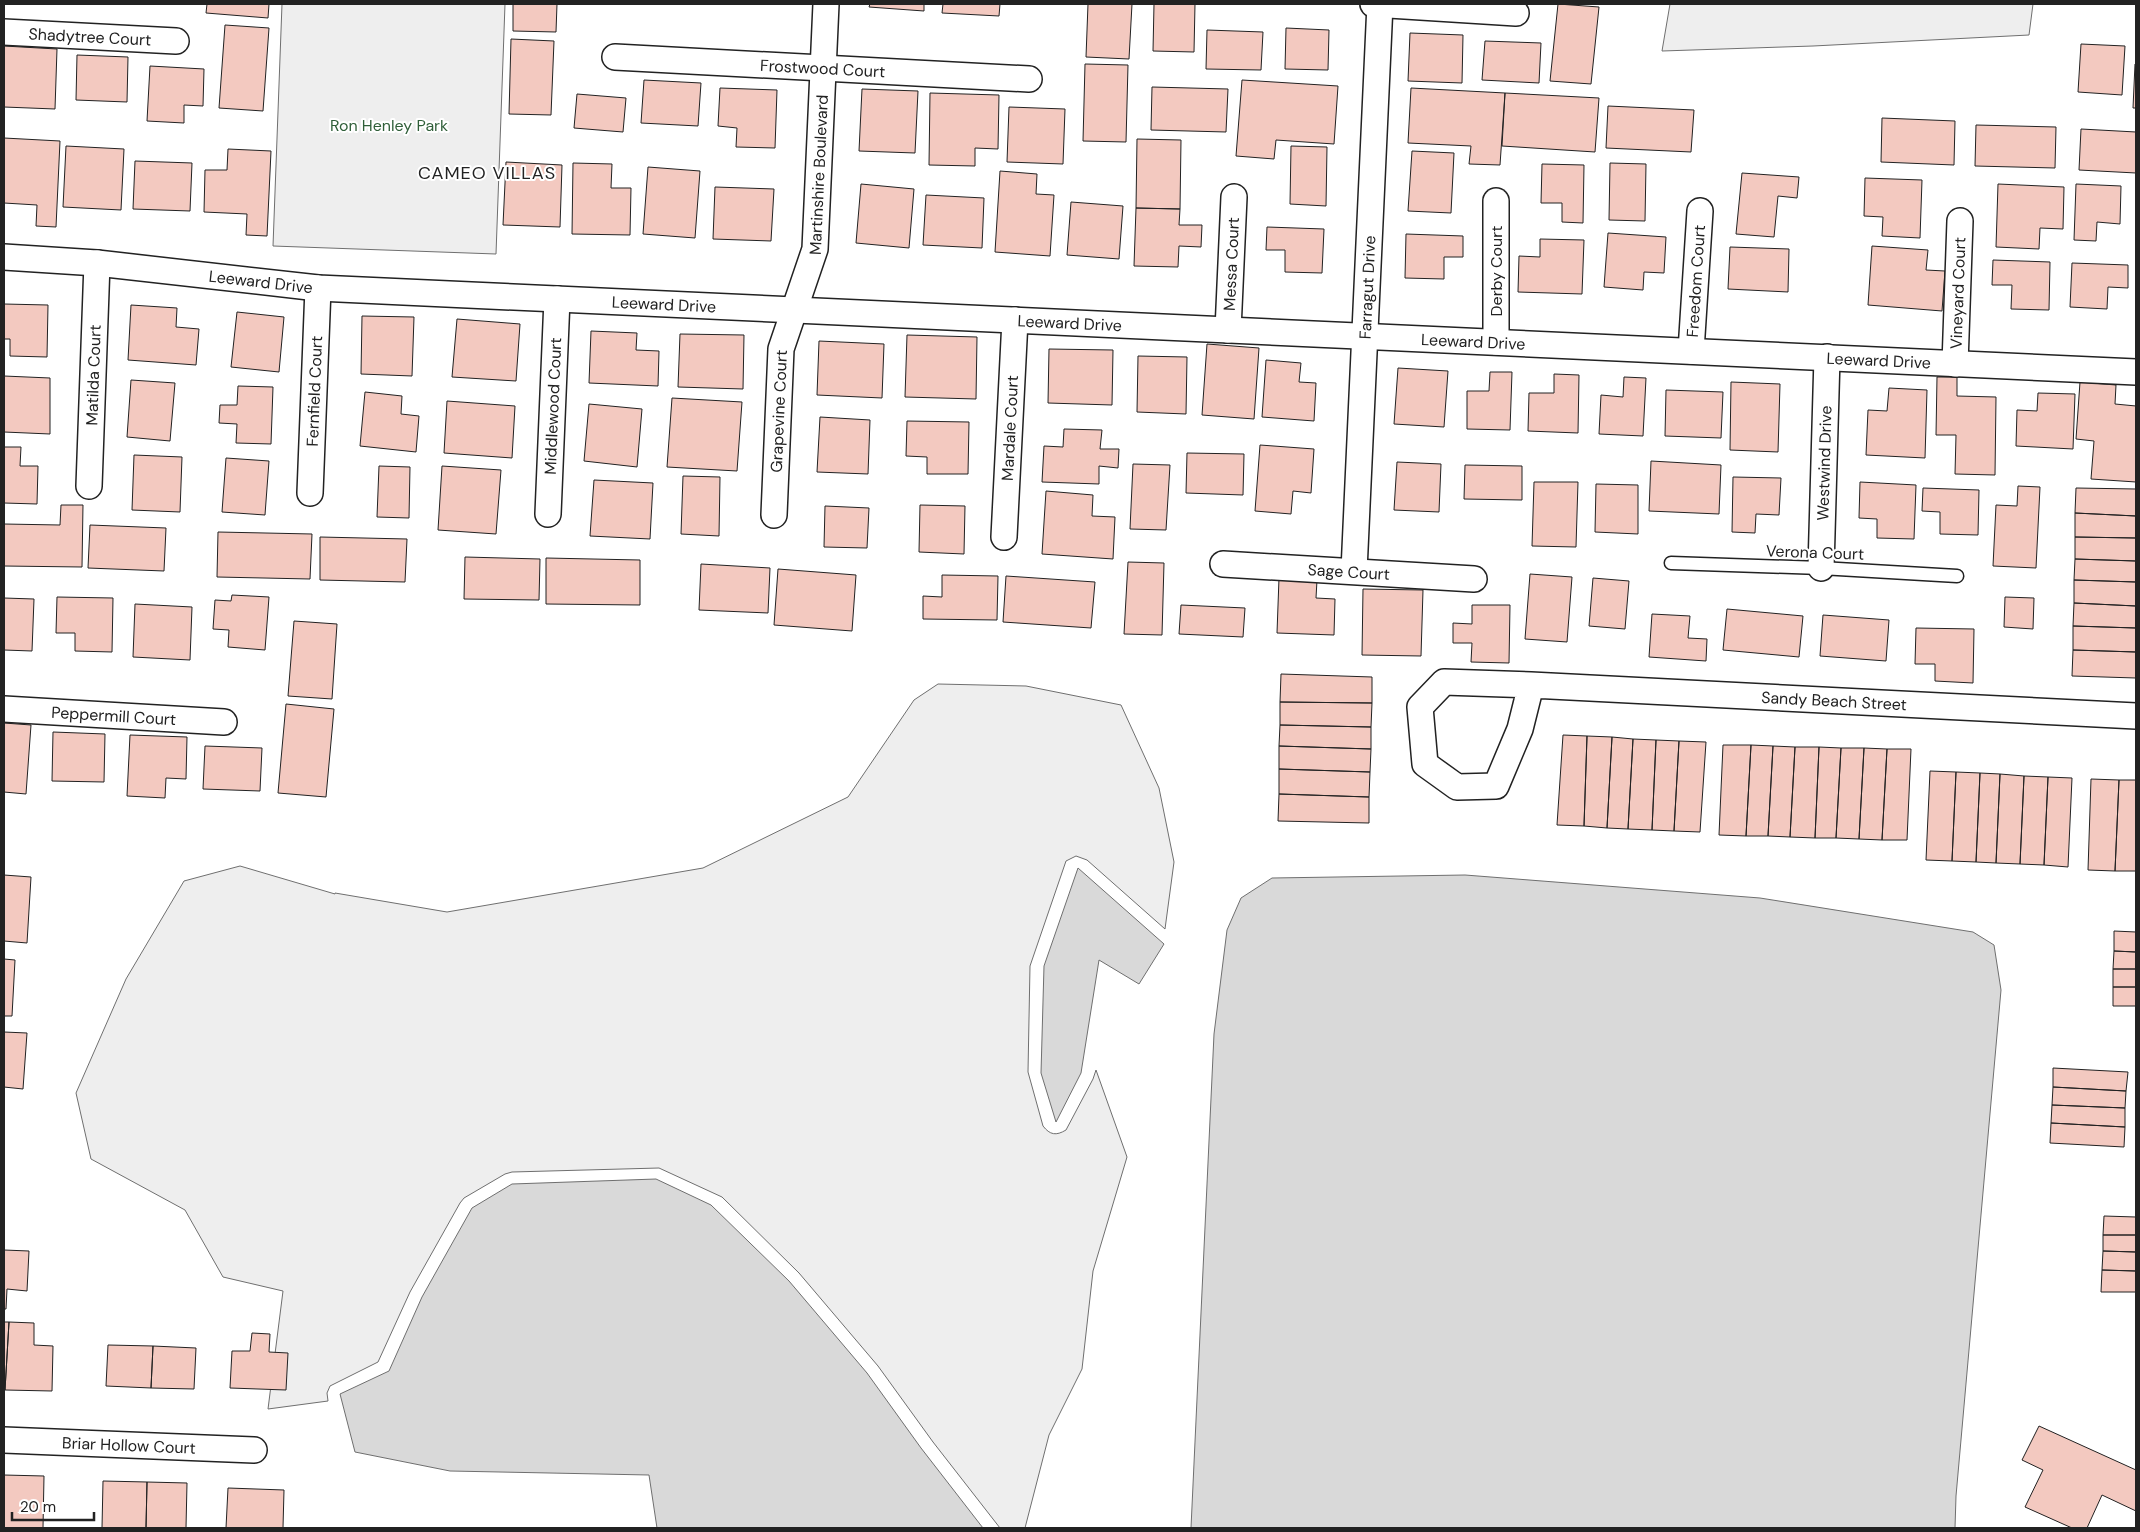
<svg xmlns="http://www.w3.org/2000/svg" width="2140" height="1532" font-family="'DM Sans',sans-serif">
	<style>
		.green { fill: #eee; stroke: #6f6f6f }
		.water { fill: #d9d9d9; stroke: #6f6f6f }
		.building { fill: #f3c9c0; stroke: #222 }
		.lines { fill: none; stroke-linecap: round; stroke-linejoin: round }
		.service-casing { stroke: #222; stroke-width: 15 }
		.minor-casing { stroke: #222; stroke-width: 28 }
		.service { stroke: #fff; stroke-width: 12 }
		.minor { stroke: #fff; stroke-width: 25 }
		.labels { text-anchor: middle; stroke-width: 4; stroke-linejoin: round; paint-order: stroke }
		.street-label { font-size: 16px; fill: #222; stroke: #fff }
		.park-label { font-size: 16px; fill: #2f5e38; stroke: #fff }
		.neighbourhood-label { font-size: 18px; letter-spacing: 1px; fill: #222; stroke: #fff }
	</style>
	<rect width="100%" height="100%" fill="#fff"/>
	<path class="green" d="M282,4H505L496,254L273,246Z
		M1670,4H2033L2029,35L1813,46L1662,51Z
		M938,684L1026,686L1121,705L1159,788L1174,862L1165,929L1087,860L1076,856L1066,861L1030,966L1028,1072L1043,1126C1050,1135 1056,1136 1066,1130L1093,1079L1096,1070L1127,1157L1093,1271L1082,1369L1049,1435L1025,1528H1000L933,1442L878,1366L799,1273L722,1197L659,1168L512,1172L505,1174L464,1198L460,1203L410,1292L378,1362L330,1386L327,1393L328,1401L268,1409L283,1291L223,1277L185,1210L91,1159L76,1093L126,979L184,881L240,866L335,894V893L447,912L703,868L848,797L914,700Z"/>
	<path class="water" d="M1078,868L1164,944L1139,984L1099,960L1081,1073L1056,1122L1041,1073L1044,966Z
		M1465,875L1760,898L1973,932L1994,945L2001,990L1956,1496L1955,1528H1191L1214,1034L1227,930L1241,898L1272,878Z
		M656,1179L711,1205L789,1281L867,1373L921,1448L983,1528H657L649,1475L450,1471L355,1452L340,1394L389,1371L422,1297L472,1208L512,1184Z"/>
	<path class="building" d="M207,4H269L268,18L206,13Z
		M513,4H557L556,32L513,31Z
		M870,4H924V11L869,7Z
		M943,4H1000L999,16L942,13Z
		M1088,4H1132L1129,59L1086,57Z
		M1154,4H1195L1194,52L1153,51Z
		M1558,4L1599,7L1591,84L1550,81Z
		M225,25L269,28L263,111L219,108Z
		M1286,28L1329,30L1328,70L1285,69Z
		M1207,30L1263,32L1261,70L1206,69Z
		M1410,33L1463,35L1462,83L1408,81Z
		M511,39L554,41L551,115L509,114Z
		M1485,41L1541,43L1539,83L1482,80Z
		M2081,44L2125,46L2122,95L2078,92Z
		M4,46L57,49L55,109L4,107Z
		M77,55L128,57L127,102L76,100Z
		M1085,64L1128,65L1126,142L1083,141Z
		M2135,64H2136V108H2133Z
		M150,66L204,69L203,106L184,105V123L147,121Z
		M644,80L701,83L698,126L641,123Z
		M1242,80L1338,86L1334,144L1276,140L1274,159L1236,156Z
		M1152,87L1228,89L1226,132L1151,130Z
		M720,88L777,90L775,148L736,147L737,128L718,126Z
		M1411,88L1505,93L1500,165L1469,164L1471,146L1408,143Z
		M862,89L918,91L915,153L859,151Z
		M930,93L999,95L998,149L975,148V166L929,165Z
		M1505,93L1599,98L1595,152L1502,146Z
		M577,94L626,98L623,132L574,128Z
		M1608,106L1694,110L1691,152L1606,148Z
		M1009,107L1065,109L1063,164L1007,162Z
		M1882,118L1955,121L1954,165L1881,162Z
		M1976,125L2056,127L2055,168L1975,166Z
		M2081,129L2136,132V173L2079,170Z
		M4,138L60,141L56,227L36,226L37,205L4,203Z
		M1137,139L1181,140L1180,209L1136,208Z
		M66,146L124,149L121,210L63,207Z
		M1291,146L1327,147L1326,206L1290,204Z
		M228,149L271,151L267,236L246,235L247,214L204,212L205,170H227Z
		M1412,151L1454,153L1451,213L1408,211Z
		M135,161L192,163L190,211L133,209Z
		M506,162L562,165L560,227L503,225Z
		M573,163L612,164L611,188H631L630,235L572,234Z
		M1610,163L1646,164L1645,221L1609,220Z
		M1542,164L1584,165L1583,223L1562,222V203H1541Z
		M648,167L700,171L695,238L643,234Z
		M1000,171L1037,174L1036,194L1054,195L1050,256L995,252Z
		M1742,173L1799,177L1797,198L1778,196L1774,237L1736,234Z
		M1865,178L1922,180L1920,238L1882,236L1883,217L1864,216Z
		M861,184L914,189L909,248L856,243Z
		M1998,184L2064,187L2063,229L2040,228L2039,249L1996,247Z
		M2076,184L2121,186L2120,224L2097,222L2096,241L2074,240Z
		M715,187L774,189L771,241L713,239Z
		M926,195L984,198L982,248L923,245Z
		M1071,202L1123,206L1119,259L1067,255Z
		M1136,208L1180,209L1179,225H1202L1201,247L1179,246L1178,267L1134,266Z
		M1267,227L1324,229L1322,273L1285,272V250H1266Z
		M1608,233L1666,237L1664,273L1644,272L1643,290L1604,287Z
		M1406,234L1463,236V257H1444V279L1405,278Z
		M1540,239L1584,240L1582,294L1518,292L1519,256L1540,257Z
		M1872,246L1928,250L1926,270L1945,271L1942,311L1868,305Z
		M1730,247L1789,249L1788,292L1728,289Z
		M1993,260L2050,262L2049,310L2011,309L2012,285H1992Z
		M2072,263L2128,265V288L2108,287L2107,309L2070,307Z
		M4,304L48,305L47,357L10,356V339H4Z
		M131,305L177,308L176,327L199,329L196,365L128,360Z
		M237,312L284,317L279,372L231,367Z
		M362,316L414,317L412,376L361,374Z
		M457,319L520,324L516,381L452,377Z
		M591,331L637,333L636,350L659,351L658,386L589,383Z
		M680,334L744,335L743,389L678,387Z
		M907,335L977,337L976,399L905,397Z
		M819,341L884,344L882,398L817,395Z
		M1207,344L1259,348L1254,419L1202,415Z
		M1049,349L1113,350L1112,405L1048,403Z
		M1138,356L1187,357L1186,414L1137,412Z
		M1266,360L1301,363L1299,382L1316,383L1314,421L1262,417Z
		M1398,368L1448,371L1444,427L1394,424Z
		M1490,372H1512L1510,430L1467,429V391H1489Z
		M1554,374L1579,375L1578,433L1528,431L1529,393H1554Z
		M4,376L50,378V434L4,432Z
		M1624,377L1646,378L1643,436L1599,434L1601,395L1623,397Z
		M1937,377H1957V396L1996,397L1995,475L1955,474L1956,435H1936Z
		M131,380L175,383L170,441L127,437Z
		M1731,382L1780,384L1778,452L1730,450Z
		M2080,382L2116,385L2115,404L2136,406V482L2091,479L2094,441L2076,439Z
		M238,386L273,387L271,444L236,443L237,424L219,423L220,405H237Z
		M1889,388L1927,390L1925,458L1866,455L1868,410L1887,411Z
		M1666,390L1723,392L1721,438L1665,436Z
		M365,392L402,396L401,414L419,416L416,452L360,446Z
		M2038,393L2075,394L2073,449L2016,446L2017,410L2037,411Z
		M672,398L742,402L737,471L667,467Z
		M447,401L515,406L512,458L444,453Z
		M589,404L642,409L637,467L584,461Z
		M820,417L870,420L868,474L817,472Z
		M907,421L969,422L968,474H927V457L906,456Z
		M1064,429L1102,430L1100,449H1119L1118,468L1099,466V484L1042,482L1044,446L1063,447Z
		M1260,445L1314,449L1311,493L1293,491L1291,514L1255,511Z
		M4,447H21L20,466H38L37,504L4,503Z
		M1187,453L1244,454L1243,495L1186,493Z
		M134,455L182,457L180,512L132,510Z
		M226,458L269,461L265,515L222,512Z
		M1651,461L1721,465L1719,514L1649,511Z
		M1397,462L1441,464L1439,512L1394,510Z
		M1133,464L1170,465L1166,530L1130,529Z
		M1465,465L1522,466V500L1464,499Z
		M379,466L410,467L409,518L377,517Z
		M442,466L501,470L496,534L438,530Z
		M683,476L720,477L719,536L681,534Z
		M1733,477L1781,478L1779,515L1756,514L1755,533L1732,532Z
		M594,480L653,483L650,539L590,536Z
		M1534,482H1578L1576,547L1532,546Z
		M1860,482L1916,485L1914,539L1877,538V519L1859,518Z
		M1596,484L1638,485V534L1595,532Z
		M2018,486L2040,487L2036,568L1993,566L1996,505L2017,506Z
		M1923,488L1979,490L1978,535L1940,534V512L1922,511Z
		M2076,488L2136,489V516L2075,513Z
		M1046,491L1093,495L1092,516L1115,517L1113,559L1042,554Z
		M61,505H83L82,567L4,566V524L60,525Z
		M920,505L965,506L964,554L919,552Z
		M825,506L869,508L867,548L824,547Z
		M2075,513L2136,516V538L2075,537Z
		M90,525L166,528L164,571L88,568Z
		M218,532L312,534L310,579L217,577Z
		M320,537L407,539L405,582L320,580Z
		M2075,537L2136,538V561L2075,559Z
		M465,557L540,559L539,600L464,599Z
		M546,558L640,560V605L546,604Z
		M2075,559L2136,561V582L2074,580Z
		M1128,562L1164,563L1162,635L1124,634Z
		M701,564L770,568L768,613L699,610Z
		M778,569L856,575L852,631L774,625Z
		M1530,574L1572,577L1567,642L1525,639Z
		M942,575L998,576L997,620L923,619V596L942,597Z
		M1006,576L1095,582L1091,628L1003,622Z
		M1279,578L1317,580L1316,598L1335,599L1334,635L1277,633Z
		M1593,578L1629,581L1625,629L1589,626Z
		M2074,580L2136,582V606L2074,603Z
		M1363,589L1423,590L1421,656L1362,655Z
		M232,595L269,597L265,650L228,647L229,630L213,629L215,600L231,601Z
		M57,597L113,598L112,652L75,651V633H56Z
		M2005,597L2034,598L2033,629L2004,627Z
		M4,598L34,599L32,651L4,650Z
		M2074,603L2136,606V628L2073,626Z
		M135,604L192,607L190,660L133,657Z
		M1181,605L1245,608L1243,637L1179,634Z
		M1472,605H1510L1509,663L1471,662L1472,643H1453V623L1472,624Z
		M1727,609L1803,616L1799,657L1723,650Z
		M1652,614L1690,616L1688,638L1707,639L1706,661L1649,657Z
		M1823,615L1889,620L1886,661L1820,656Z
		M294,621L337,624L332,699L288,696Z
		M2073,626L2136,628V652L2073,650Z
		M1916,628L1974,629L1973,683L1935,681V664H1915Z
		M2073,650L2136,652V678L2072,676Z
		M1281,674L1372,677V703L1280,702Z
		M1280,702L1372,703L1371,727L1280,725Z
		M286,704L334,709L326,797L278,793Z
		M4,723L31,725L26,794L4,792Z
		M1280,725L1371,727V749L1279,746Z
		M53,732L105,734L104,782L52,781Z
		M130,735L187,737L186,779L166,778L165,798L127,796Z
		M1563,735L1587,736L1584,826L1557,825Z
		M1587,736L1612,737L1607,828L1584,826Z
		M1612,737L1633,739L1628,829L1607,828Z
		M1633,739L1656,740L1652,830L1628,829Z
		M1656,740L1679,741L1674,831L1652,830Z
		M1679,741L1706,742L1700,832L1674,831Z
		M1723,745H1751L1746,836L1719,835Z
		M1751,745L1773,746L1768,836H1746Z
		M205,746L262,748L260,791L203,789Z
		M1279,746L1371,749L1370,772L1279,769Z
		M1773,746L1795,747L1790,837L1768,836Z
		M1795,747H1819L1815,838L1790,837Z
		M1819,747L1841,748L1836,838H1815Z
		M1841,748H1864L1859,839L1836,838Z
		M1864,748L1887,749L1882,840L1859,839Z
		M1887,749H1911L1907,840H1882Z
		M1279,769L1370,772L1369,797L1279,794Z
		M1930,771L1956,772L1952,861L1926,860Z
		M1956,772L1980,773L1976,862L1952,861Z
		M1980,773L2000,774L1996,863L1976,862Z
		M2000,774L2024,776L2020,864L1996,863Z
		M2024,776L2048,777L2044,865L2020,864Z
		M2048,777L2072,778L2068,867L2044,865Z
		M2091,779L2119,780L2115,871L2088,870Z
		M2119,780H2136V871H2115Z
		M1279,794L1369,797V823L1278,821Z
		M4,875L31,877L27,943L4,941Z
		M2114,931L2136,932V952L2114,951Z
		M2114,951L2136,952V969H2113Z
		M4,959L15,960L12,1016H4Z
		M2113,969H2136V987H2113Z
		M2113,987H2136V1006H2113Z
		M4,1032L27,1033L23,1089L4,1087Z
		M2053,1068L2128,1072L2126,1091L2053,1087Z
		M2053,1087L2126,1091L2125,1108L2052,1105Z
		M2052,1105L2125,1108V1127L2051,1123Z
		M2051,1123L2125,1127L2124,1147L2050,1143Z
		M2104,1216L2136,1217V1235H2103Z
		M2103,1235H2136V1252L2103,1251Z
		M4,1250L29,1251L27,1291L7,1289L6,1309H4Z
		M2103,1251L2136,1252V1271L2102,1270Z
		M2102,1270L2136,1271V1292H2101Z
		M4,1322H9L5,1390H4Z
		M9,1322L34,1323V1345L53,1346L52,1391L5,1390Z
		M252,1333L270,1334L269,1352L288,1353L286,1390L230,1388L232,1351H250Z
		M108,1345L153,1346L151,1388L106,1386Z
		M153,1346L196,1348L194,1389L151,1388Z
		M2039,1426L2136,1470V1511L2102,1495L2087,1528H2072L2025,1507L2043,1470L2022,1460Z
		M4,1475L44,1476L43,1528H4Z
		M103,1481L147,1482L146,1528H102Z
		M147,1482L187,1483L186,1528H146Z
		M228,1488L284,1490L283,1528H226Z"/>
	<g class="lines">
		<g class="service-casing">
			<path id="service" d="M1671,563L1821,568L1957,576"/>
		</g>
		<g class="minor-casing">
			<g id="minor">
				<path d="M1373,4L1516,13"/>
				<path id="s1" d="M4,32L176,41"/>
				<path id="s2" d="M615,57L1029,79"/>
				<path id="s3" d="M4,257L97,263L318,288L2136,372"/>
				<path id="s4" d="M1228,330L1234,197"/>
				<path d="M1496,342V201"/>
				<path id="s5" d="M1691,351L1700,211"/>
				<path id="s6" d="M1955,364L1960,221"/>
				<path id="s7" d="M89,486L97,263"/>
				<path id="s8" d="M310,493L318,288"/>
				<path id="s9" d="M548,514L557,299"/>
				<path id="s10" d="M774,515L781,349L815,249L826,4"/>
				<path id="s11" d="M1004,537L1015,320"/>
				<path id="s12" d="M1223,564L1474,579"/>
				<path id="s13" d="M1821,568L1827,357"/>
				<path id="s14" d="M1354,571L1380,4"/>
				<path id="s15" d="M1531,685L1520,729L1496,786L1457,787L1425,764L1420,707L1444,682L1531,685L2136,716"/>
				<path id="s16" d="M4,709L224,722"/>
				<path id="s17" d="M4,1440L254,1450"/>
			</g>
		</g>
		<use href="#service" class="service"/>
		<use href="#minor" class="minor"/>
	</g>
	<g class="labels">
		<g class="street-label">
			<text dy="6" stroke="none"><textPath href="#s1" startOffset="86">Shadytree Court</textPath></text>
			<text dy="6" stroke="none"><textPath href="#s2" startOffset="208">Frostwood Court</textPath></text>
			<text dy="6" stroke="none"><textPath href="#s10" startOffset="346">Martinshire Boulevard</textPath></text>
			<text dy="6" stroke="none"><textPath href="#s4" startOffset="66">Messa Court</textPath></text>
			<text transform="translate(1496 271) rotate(-90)" y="6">Derby Court</text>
			<text dy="6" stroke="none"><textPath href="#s3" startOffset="258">Leeward Drive</textPath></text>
			<text dy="6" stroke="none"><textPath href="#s5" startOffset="70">Freedom Court</textPath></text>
			<text dy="6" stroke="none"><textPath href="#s14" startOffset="284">Farragut Drive</textPath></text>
			<text dy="6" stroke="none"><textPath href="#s6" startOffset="71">Vineyard Court</textPath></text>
			<text dy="6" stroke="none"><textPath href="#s3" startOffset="662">Leeward Drive</textPath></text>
			<text dy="6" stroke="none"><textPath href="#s3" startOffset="1068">Leeward Drive</textPath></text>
			<text dy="6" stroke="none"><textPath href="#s3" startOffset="1472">Leeward Drive</textPath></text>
			<text dy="6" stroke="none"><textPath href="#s3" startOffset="1878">Leeward Drive</textPath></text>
			<text dy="6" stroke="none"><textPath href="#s7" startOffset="111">Matilda Court</textPath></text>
			<text dy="6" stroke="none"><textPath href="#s8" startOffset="102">Fernfield Court</textPath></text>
			<text dy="6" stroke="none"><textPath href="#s9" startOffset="108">Middlewood Court</textPath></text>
			<text dy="6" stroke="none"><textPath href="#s10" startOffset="104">Grapevine Court</textPath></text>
			<text dy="6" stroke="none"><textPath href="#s11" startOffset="109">Mardale Court</textPath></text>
			<text dy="6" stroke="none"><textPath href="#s13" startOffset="105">Westwind Drive</textPath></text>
			<text transform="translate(1815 552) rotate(2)" y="6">Verona Court</text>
			<text dy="6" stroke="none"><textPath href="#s12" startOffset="126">Sage Court</textPath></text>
			<text dy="6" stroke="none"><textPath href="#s15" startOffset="668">Sandy Beach Street</textPath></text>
			<text dy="6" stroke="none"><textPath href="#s16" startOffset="110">Peppermill Court</textPath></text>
			<text dy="6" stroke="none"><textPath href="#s17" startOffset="125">Briar Hollow Court</textPath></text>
		</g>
		<g class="park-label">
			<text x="389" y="131">Ron Henley Park</text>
		</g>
		<g class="neighbourhood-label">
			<text x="487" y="179">CAMEO VILLAS</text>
		</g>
	</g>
	<rect width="2140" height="1532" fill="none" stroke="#222222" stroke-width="10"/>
	<path d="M12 1512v8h82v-8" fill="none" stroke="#222222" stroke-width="2.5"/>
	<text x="20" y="1512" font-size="15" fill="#222222" stroke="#ffffff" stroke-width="4" paint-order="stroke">20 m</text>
</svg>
